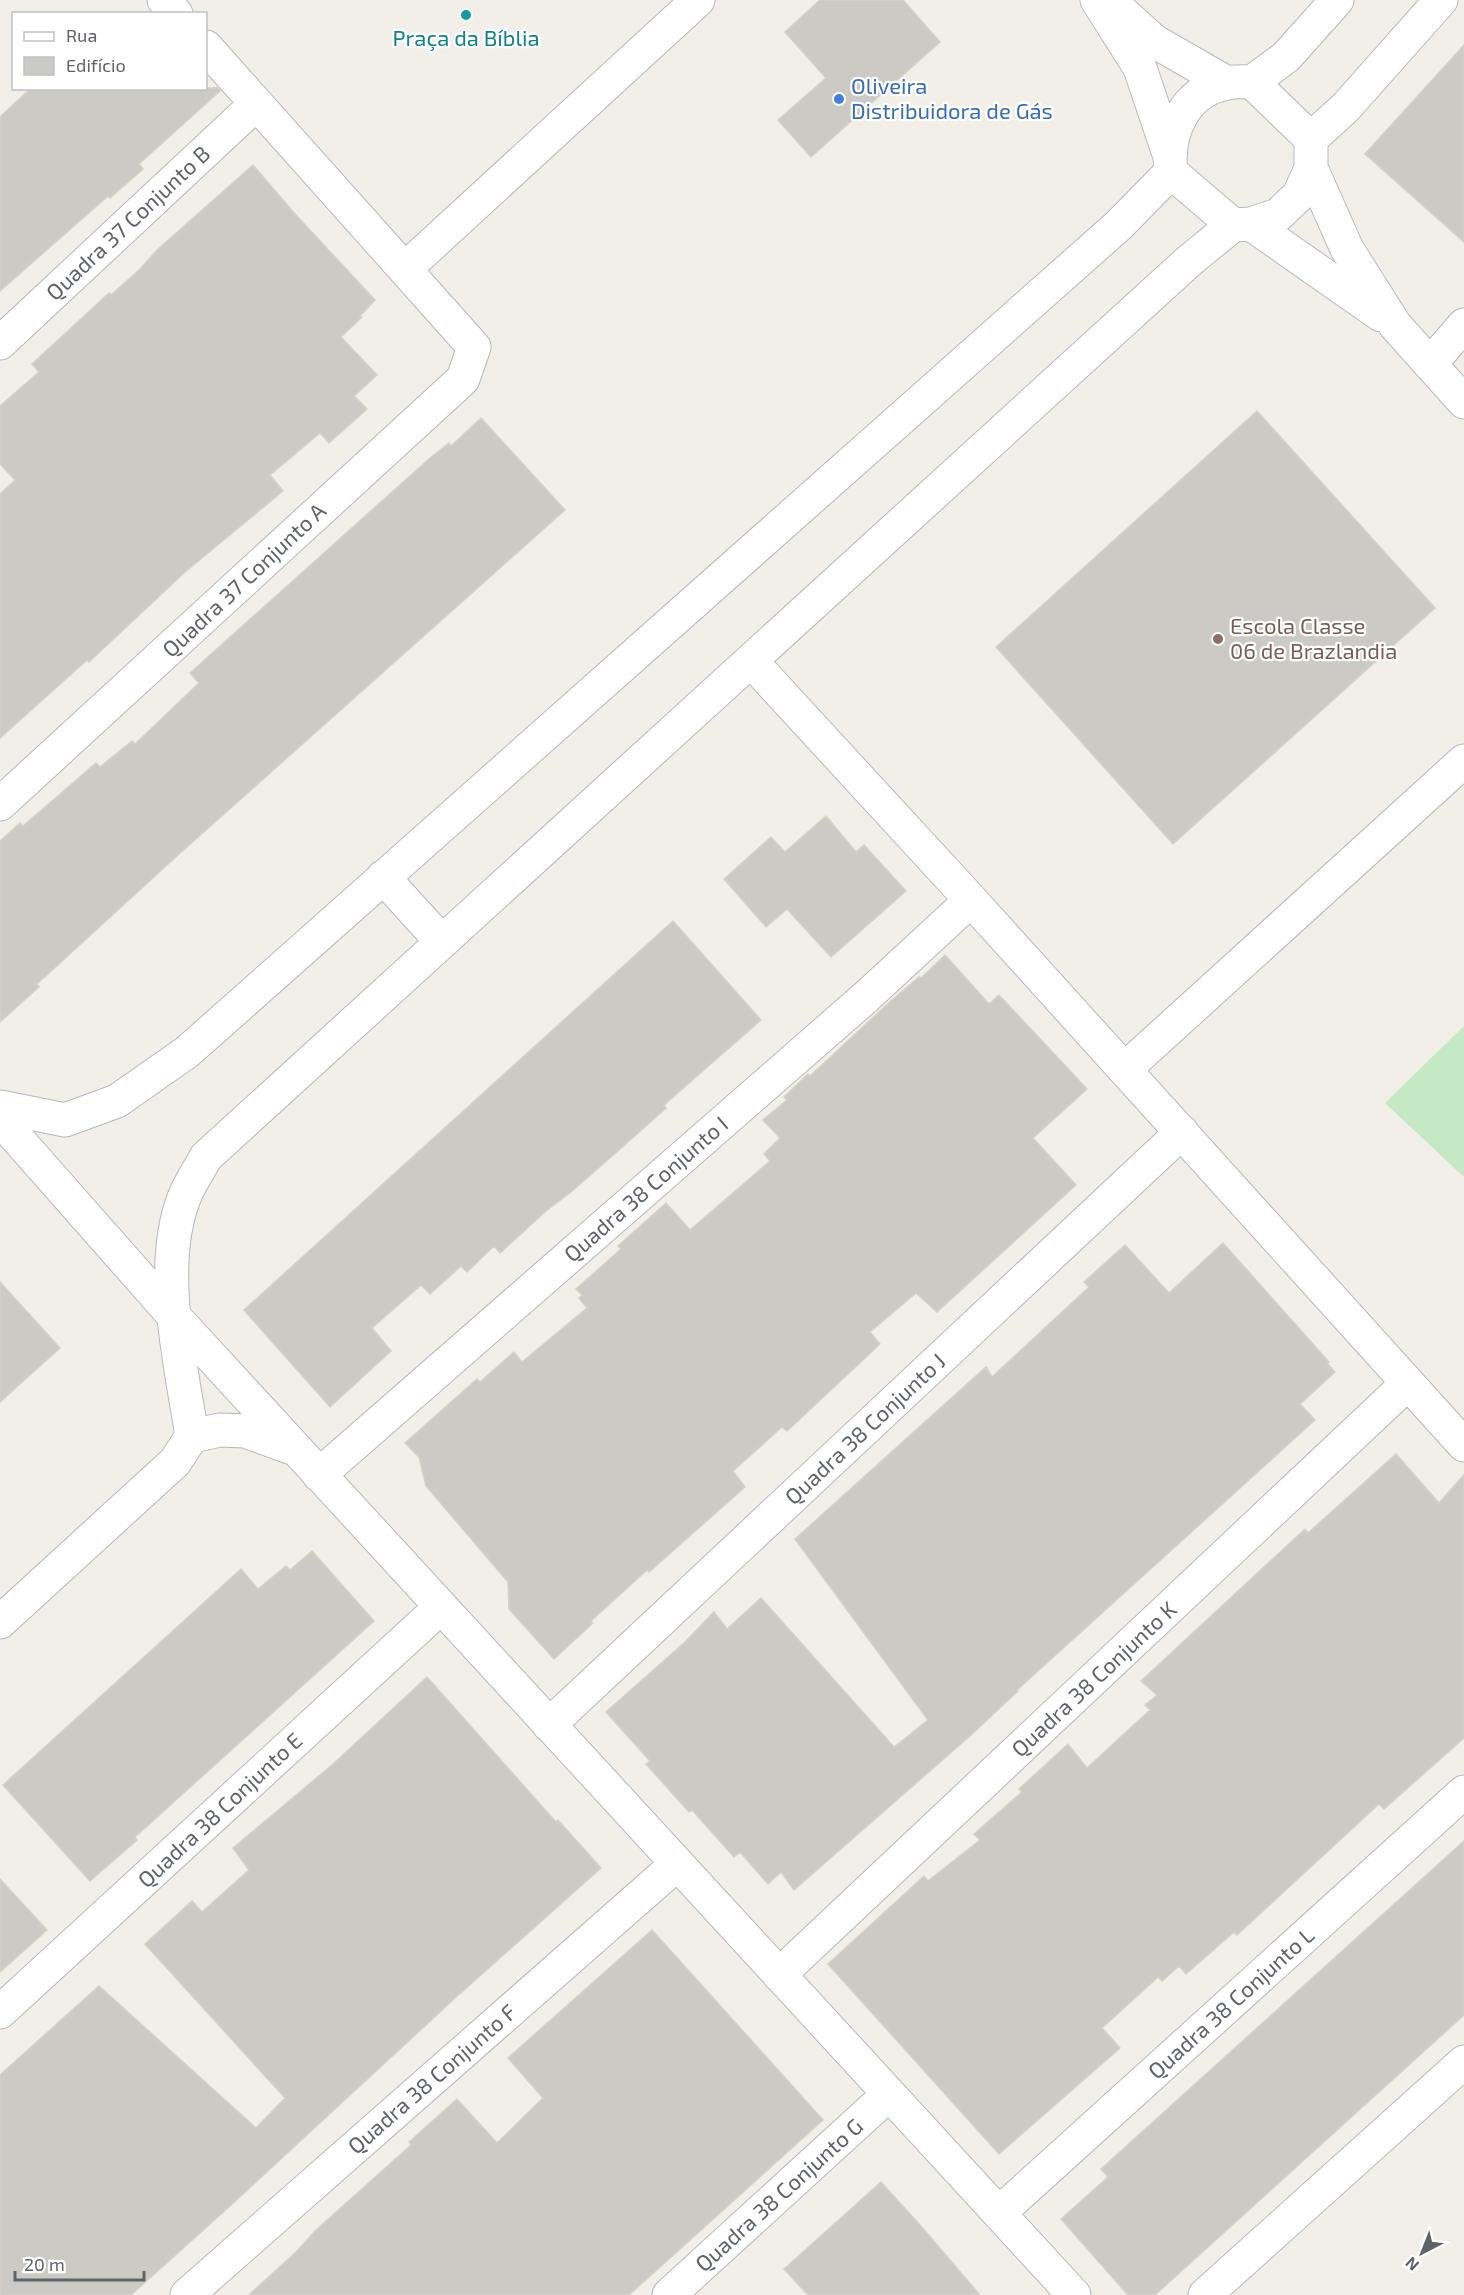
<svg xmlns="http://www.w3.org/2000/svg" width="1464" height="2295" font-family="'Exo 2',sans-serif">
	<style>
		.pitch { fill: #c5e8c5 }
		.building { fill: #cccac5; stroke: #d6d1c6; stroke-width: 1.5 }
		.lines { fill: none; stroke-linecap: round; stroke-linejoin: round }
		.minor-casing { stroke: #b5b8bc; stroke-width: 35 }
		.tertiary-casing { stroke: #b5b8bc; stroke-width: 35 }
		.secondary-casing { stroke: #b6babf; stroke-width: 35 }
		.minor { stroke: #fff; stroke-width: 33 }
		.tertiary { stroke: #fff; stroke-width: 33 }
		.secondary { stroke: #fff; stroke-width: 33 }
		.culture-dot { fill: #0f9aa8; stroke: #fff; stroke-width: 2 }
		.shop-dot { fill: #3f7fe0; stroke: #fff; stroke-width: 2 }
		.education-dot { fill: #8d6e63; stroke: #fff; stroke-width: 2 }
		.labels { text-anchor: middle; stroke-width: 4.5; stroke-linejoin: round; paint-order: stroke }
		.culture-label { font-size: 22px; fill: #0d838f; stroke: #fff }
		.shop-label { font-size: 22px; fill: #366cbe; stroke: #fff; text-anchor: start }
		.street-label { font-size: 22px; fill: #5f6368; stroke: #fff }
		.education-label { font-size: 22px; fill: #785e54; stroke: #fff; text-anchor: start }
	</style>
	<rect width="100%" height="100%" fill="#f1efe8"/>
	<path class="pitch" d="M1464,1026V1177L1385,1103Z"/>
	<path class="building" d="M820,0H903L940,42L811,157L778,120L826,78L785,32Z
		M1464,45V242L1365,154Z
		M31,88H218L220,91L139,164L143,169L110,198L108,196L0,291V117Z
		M253,165L295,214L375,300L360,316L362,317L341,337L377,375L354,396L367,409L329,443L320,433L270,475L283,491L185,572L89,662L87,660L0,738V494L15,480L0,464V406L39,372L32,364L109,293L111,295L139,270L157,250Z
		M1257,411L1435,608L1173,844L996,647Z
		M481,418L565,510L178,855L37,984L39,987L0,1022V841L20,823L23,826L96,763L100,767L132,741L135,744L199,683L190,673L430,458L449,443L451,446Z
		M826,816L856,852L864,845L906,891L831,957L787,909L766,927L724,879L771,837L785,852Z
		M673,921L761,1020L664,1105L666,1108L619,1150L571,1192L546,1211L500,1253L494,1246L467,1272L461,1266L430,1294L421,1285L372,1328L391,1351L330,1407L244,1310Z
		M945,955L989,1004L999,995L1087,1089L1033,1138L1076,1185L937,1312L916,1293L870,1332L880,1344L787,1431L782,1427L733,1471L745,1487L649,1572L647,1570L591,1621L593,1623L554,1659L509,1609L508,1582L426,1486L419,1457L405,1443L477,1379L480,1382L514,1352L522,1362L587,1308L579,1298L582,1295L576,1289L621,1249L618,1246L666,1203L690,1230L770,1161L764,1154L780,1138L763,1120L787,1100L784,1097L808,1074L810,1076L892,1000L919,977L921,978Z
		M1223,1243L1329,1362L1327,1363L1335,1372L1300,1404L1315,1420L1017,1690L1018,1691L971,1735L794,1890L781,1872L768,1884L740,1852L734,1857L692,1810L689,1812L646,1764L650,1761L606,1712L685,1642L714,1612L727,1629L761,1598L894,1747L928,1720L795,1539L986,1367L992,1377L1089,1287L1084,1282L1125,1245L1169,1293Z
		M0,1282L60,1348L0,1402Z
		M1396,1454L1439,1503L1464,1475V1738L1384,1809L1379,1804L1237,1935L1234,1932L1186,1974L1179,1966L1162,1981L1158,1977L1102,2028L1120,2048L999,2154L828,1964L924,1876L928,1881L980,1840L974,1834L1022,1792L1019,1789L1068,1744L1087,1768L1150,1710L1145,1705L1157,1695L1141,1681L1305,1529L1308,1533Z
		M312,1551L374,1621L135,1837L137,1840L90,1881L3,1785L241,1569L258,1589L286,1566L290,1570Z
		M427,1677L556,1822L558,1820L601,1868L454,1999L230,2206L131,2295H0V2075L99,1986L256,2128L285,2098L145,1944L192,1901L202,1912L249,1870L233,1848L332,1765Z
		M1464,1841V2015L1155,2295H1128L1061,2219L1108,2177L1101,2169Z
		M0,1879L47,1930L0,1972Z
		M652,1930L823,2120L629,2295H249L296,2252L316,2230L411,2145L409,2142L457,2099L497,2143L543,2098L508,2058Z
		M881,2182L920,2225L980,2295H808L784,2269Z"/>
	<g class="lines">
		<g class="minor-casing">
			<path id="minor" d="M164,0L176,14
				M405,269L698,0
				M0,343L256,104
				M1430,364L1464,325
				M751,661L971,900L1464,1445
				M0,804L463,379L474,347L206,47
				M1125,1069L1464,761
				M172,1314L1074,2295
				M192,1436L220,1430L245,1431L292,1448
				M319,1475L866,997L971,900
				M549,1725L1182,1132
				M779,1975L1408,1383
				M0,2012L441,1607
				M999,2213L1464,1792
				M187,2295L677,1864
				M669,2295L889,2094
				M1205,2295L1464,2062"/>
		</g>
		<g class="tertiary-casing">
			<path id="tertiary" d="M1252,82L1286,57L1337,0
				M1311,139L1346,107L1441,0
				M383,877L442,942
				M0,1107L65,1120L117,1101L187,1052L1119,225L1171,172
				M0,1119L172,1314
				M0,1622L175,1462L192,1436C181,1365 157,1267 184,1198C189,1184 199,1170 206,1157L1189,261L1233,225"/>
		</g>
		<g class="secondary-casing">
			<path id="secondary" d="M1097,0L1140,68L1169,154
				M1113,4L1154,41L1227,83
				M1252,82L1311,139V168L1299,195L1278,215L1251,224L1233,225L1171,172C1166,132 1185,90 1228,83C1235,81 1244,82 1252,82Z
				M1311,168L1347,249L1395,325L1464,402
				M1251,224L1381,315"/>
		</g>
		<use href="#minor" class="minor"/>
		<use href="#tertiary" class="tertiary"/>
		<use href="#secondary" class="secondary"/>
	</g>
	<circle class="culture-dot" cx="466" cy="15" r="6"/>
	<circle class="shop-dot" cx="839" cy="99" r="6"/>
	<circle class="education-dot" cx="1218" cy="639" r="6"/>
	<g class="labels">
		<g class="culture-label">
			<text x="466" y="46">Praça da Bíblia</text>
		</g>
		<g class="shop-label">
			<text x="851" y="94">Oliveira<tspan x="851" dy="25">Distribuidora de Gás</tspan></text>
		</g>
		<g class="street-label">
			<text transform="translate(128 223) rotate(-43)" y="8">Quadra 37 Conjunto B</text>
			<text transform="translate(244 580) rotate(-43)" y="8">Quadra 37 Conjunto A</text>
			<text transform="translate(646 1189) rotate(-41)" y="8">Quadra 38 Conjunto I</text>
			<text transform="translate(865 1429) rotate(-43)" y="8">Quadra 38 Conjunto J</text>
			<text transform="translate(1094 1679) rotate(-43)" y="8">Quadra 38 Conjunto K</text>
			<text transform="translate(220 1810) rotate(-43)" y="8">Quadra 38 Conjunto E</text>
			<text transform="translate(1231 2003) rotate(-42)" y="8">Quadra 38 Conjunto L</text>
			<text transform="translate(432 2079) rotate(-41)" y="8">Quadra 38 Conjunto F</text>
			<text transform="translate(779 2195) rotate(-42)" y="8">Quadra 38 Conjunto G</text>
		</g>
		<g class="education-label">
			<text x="1230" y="634">Escola Classe<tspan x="1230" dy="25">06 de Brazlandia</tspan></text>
		</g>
	</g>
	<rect x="12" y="12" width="195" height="78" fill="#ffffff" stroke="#bfc1c3" stroke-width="1.5"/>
	<rect x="24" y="32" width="30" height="9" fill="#ffffff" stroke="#bfc1c3" stroke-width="1.5"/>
	<text x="66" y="42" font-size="18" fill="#5f6368">Rua</text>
	<rect x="24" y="57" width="30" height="18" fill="#cccac5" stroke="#bfc1c3" stroke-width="1.5"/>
	<text x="66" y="72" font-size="18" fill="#5f6368">Edifício</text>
	<g transform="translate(1422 2253) rotate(222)" stroke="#ffffff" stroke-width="4.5" paint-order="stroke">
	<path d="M0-4.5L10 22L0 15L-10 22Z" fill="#5f6368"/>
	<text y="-9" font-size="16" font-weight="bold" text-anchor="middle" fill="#5f6368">N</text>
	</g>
	<path d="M15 2271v9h129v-9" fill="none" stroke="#5f6368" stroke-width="3"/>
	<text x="24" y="2271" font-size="18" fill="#5f6368" stroke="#ffffff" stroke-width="4.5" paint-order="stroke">20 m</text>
</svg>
